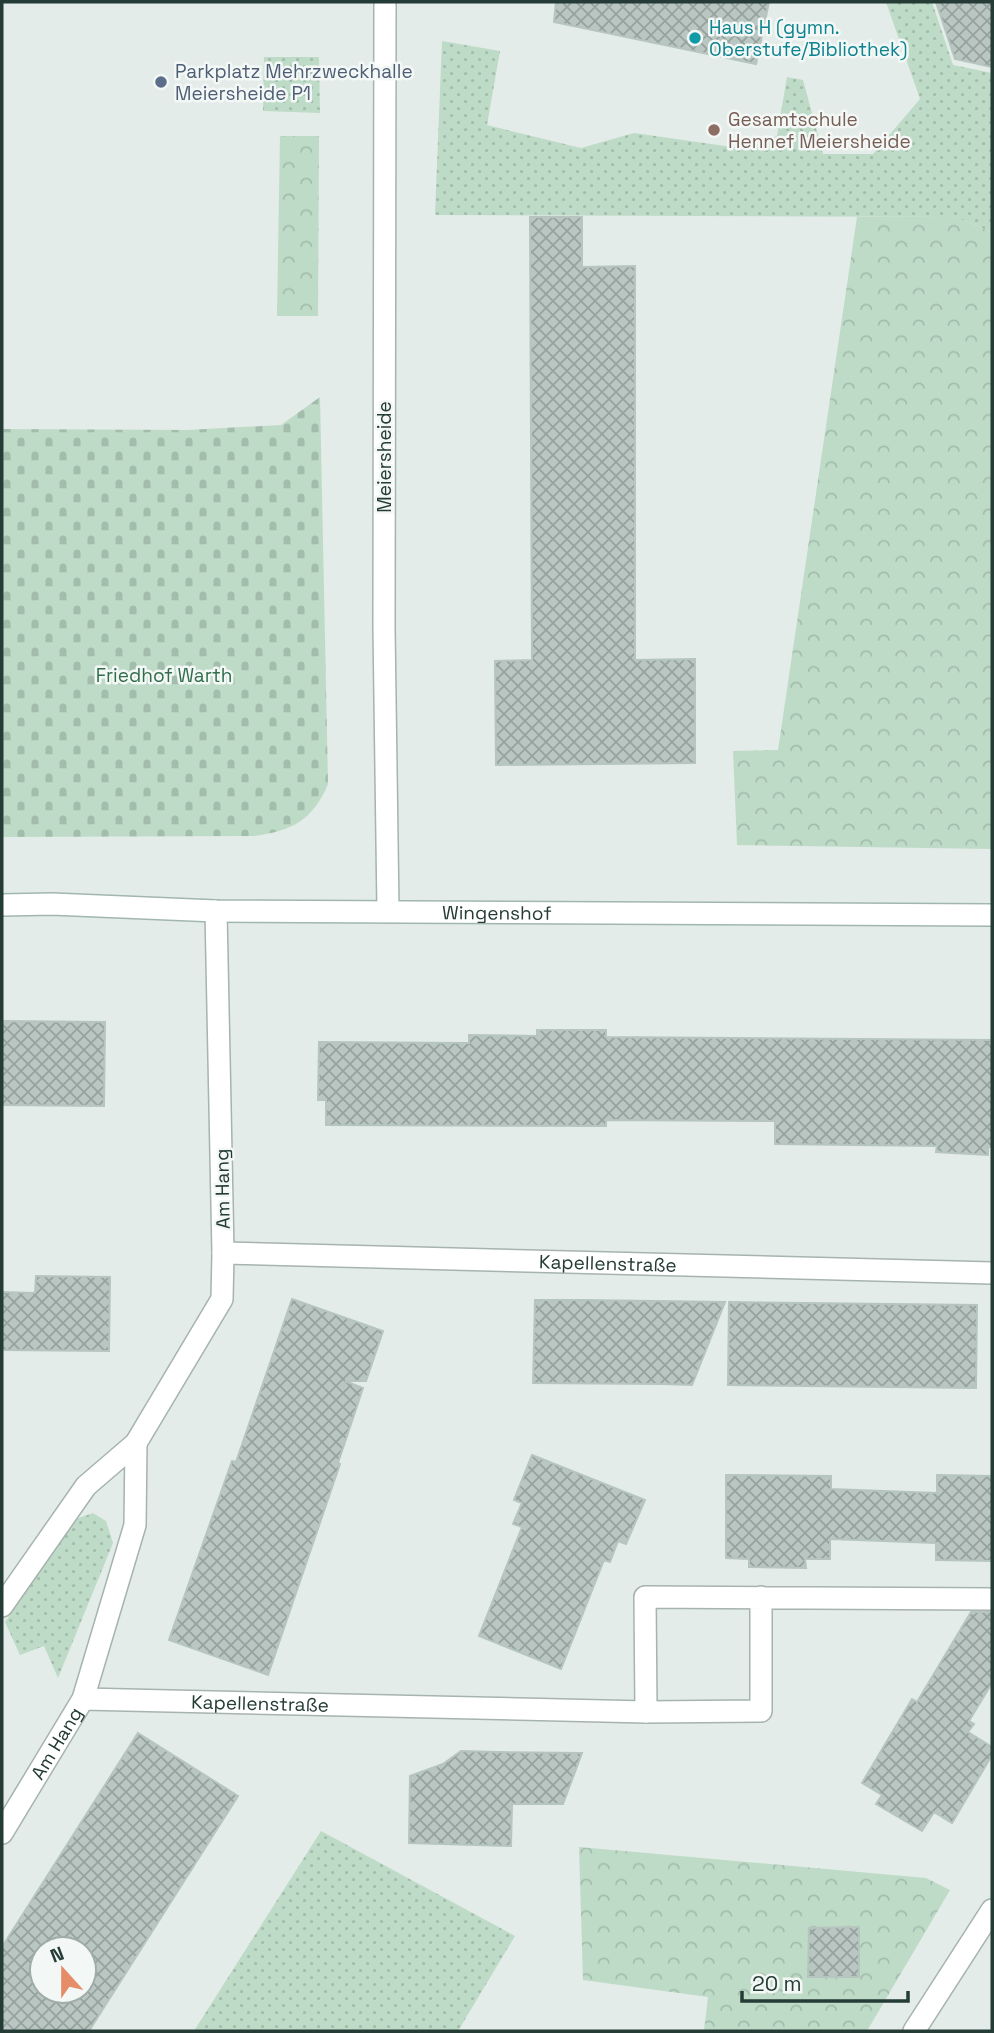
<svg xmlns="http://www.w3.org/2000/svg" width="994" height="2033" font-family="'Space Grotesk',sans-serif">
	<style>
		.grass { fill: url(#grass-dots) }
		.forest { fill: url(#forest-crowns) }
		.cemetery { fill: url(#cemetery-stones) }
		.building { fill: url(#building-cross-hatch); stroke: #b6c5bf; stroke-width: 2; fill-rule: evenodd }
		.lines { fill: none; stroke-linecap: round; stroke-linejoin: round }
		.street-casing { stroke: #a6b3af; stroke-width: 24 }
		.secondary-casing { stroke: #a2b6b0; stroke-width: 24 }
		.street { stroke: #fff; stroke-width: 21 }
		.secondary { stroke: #fff; stroke-width: 21 }
		.culture-dot { fill: #0f9aa8; stroke: #f3f8f6; stroke-width: 2.5 }
		.service-dot { fill: #5c6f8a; stroke: #f3f8f6; stroke-width: 2.5 }
		.education-dot { fill: #8d6e63; stroke: #f3f8f6; stroke-width: 2.5 }
		.labels { text-anchor: middle; stroke-width: 5; stroke-linejoin: round; paint-order: stroke }
		.culture-label { font-size: 19px; fill: #0d838f; stroke: #f3f8f6; text-anchor: start }
		.service-label { font-size: 19px; fill: #4e5e75; stroke: #f3f8f6; text-anchor: start }
		.education-label { font-size: 19px; fill: #785e54; stroke: #f3f8f6; text-anchor: start }
		.street-label { font-size: 19px; fill: #243b36; stroke: #f3f8f6 }
		.park-label { font-size: 19px; fill: #326e4c; stroke: #f3f8f6 }
	</style>
	<defs>
		<pattern id="grass-dots" width="8" height="8" patternUnits="userSpaceOnUse" patternTransform="scale(1.75)"><rect width="8" height="8" fill="#bedbc7"/><path d="M2 2h.1M6 6h.1" fill="none" stroke="#a3bdac" stroke-width="1.8" stroke-linecap="round"/></pattern>
		<pattern id="forest-crowns" width="20" height="18" patternUnits="userSpaceOnUse" patternTransform="scale(1.75)"><rect width="20" height="18" fill="#bedbc7"/><path d="M2 6a3 3 0 1 1 6 0M12 15a3 3 0 1 1 6 0" fill="none" stroke="#a3bdac"/></pattern>
		<pattern id="cemetery-stones" width="16" height="16" patternUnits="userSpaceOnUse" patternTransform="scale(1.75)"><rect width="16" height="16" fill="#bedbc7"/><path d="M2 7V4a2 2 0 0 1 4 0v3zM10 15v-3a2 2 0 0 1 4 0v3z" fill="#a3bdac"/></pattern>
		<pattern id="building-cross-hatch" width="8" height="8" patternUnits="userSpaceOnUse" patternTransform="scale(1.75)"><rect width="8" height="8" fill="#b9c6c1"/><path d="M0 0l8 8M0 8l8-8" fill="none" stroke="#96a29e"/></pattern>
	</defs>
	<rect width="100%" height="100%" fill="#e3ece8"/>
	<path class="grass" d="M886,2H932L953,65L992,73V232L955,217L435,215L442,41L500,51L487,125L581,148L634,133L746,149L777,136L787,77L803,80L823,154H873L920,99Z
		M264,57H319L320,113L263,111Z
		M93,1513L106,1521L113,1543L58,1678L44,1646L20,1655L5,1622L76,1519Z
		M321,1831L515,1936L458,2031H194Z"/>
	<path class="forest" d="M280,136H319L318,316H277Z
		M857,217H955L992,232V849L737,845L733,751L778,750Z
		M579,1847L926,1878L950,1890L867,2031H704L708,1997L583,1980Z"/>
	<path class="cemetery" d="M320,397L328,784C313,820 292,831 254,836L2,837V429L187,430L281,425Z"/>
	<path class="building" d="M556,2H769L756,64L554,22Z
		M936,2H992V67L955,59Z
		M530,217H582V267L635,266V660L695,659V763L496,765L495,661L532,660Z
		M2,1021L105,1022L104,1106L2,1105Z
		M537,1030H606V1037L992,1040V1147H988V1155L936,1152L937,1146L775,1144V1121L606,1120V1126L326,1125V1100H318L319,1042L469,1043V1035L537,1036Z
		M36,1276L110,1277L109,1351L2,1350V1292L35,1293Z
		M292,1299L383,1331L366,1381H345L363,1388L338,1463L340,1464L268,1675L169,1640L232,1461L236,1462Z
		M535,1300H583L725,1302L692,1385L663,1384L533,1383Z
		M729,1302L977,1305L976,1388L728,1385Z
		M532,1455L645,1500L626,1544L618,1541L610,1562L604,1560L561,1669L479,1636L522,1527L513,1524L522,1503L514,1500Z
		M726,1475L831,1476V1489L937,1493V1475L992,1476V1561L936,1560V1543L830,1539V1559H805L806,1568L749,1567V1559L726,1558Z
		M971,1612H992V1683L969,1721L974,1724L968,1732L992,1747V1755L952,1823L934,1812L922,1831L876,1804L882,1795L862,1783L912,1699L917,1702Z
		M138,1733L238,1796L89,2031H2V1947ZM42,1949H84V1991H42Z
		M461,1751L497,1752L582,1753L563,1804H512L511,1846L409,1843L410,1776L443,1764Z
		M859,1927V1977H808L809,1928Z"/>
	<g class="lines">
		<g class="street-casing">
			<g id="street">
				<path d="M385,2L384,628L388,911"/>
				<path id="s1" d="M223,1253L992,1273"/>
				<path d="M761,1597V1711L646,1712L645,1597L992,1599"/>
				<path d="M2,1606L86,1486L136,1443L222,1299L223,1253L216,911"/>
				<path id="s2" d="M83,1699L646,1712"/>
				<path id="s3" d="M2,1833L83,1699L135,1525L136,1443"/>
				<path d="M914,2031L992,1910"/>
			</g>
		</g>
		<g class="secondary-casing">
			<g id="secondary">
				<path id="s4" d="M2,905L52,904L216,911L992,915"/>
			</g>
		</g>
		<use href="#street" class="street"/>
		<use href="#secondary" class="secondary"/>
	</g>
	<circle class="culture-dot" cx="695" cy="38" r="7"/>
	<circle class="service-dot" cx="161" cy="82" r="7"/>
	<circle class="education-dot" cx="714" cy="130" r="7"/>
	<g class="labels">
		<g class="culture-label">
			<text x="709" y="34">Haus H (gymn.<tspan x="709" dy="22">Oberstufe/Bibliothek)</tspan></text>
		</g>
		<g class="service-label">
			<text x="175" y="78">Parkplatz Mehrzweckhalle<tspan x="175" dy="22">Meiersheide P1</tspan></text>
		</g>
		<g class="education-label">
			<text x="728" y="126">Gesamtschule<tspan x="728" dy="22">Hennef Meiersheide</tspan></text>
		</g>
		<g class="street-label">
			<text transform="translate(384 457) rotate(-90)" y="7">Meiersheide</text>
			<text dy="7" stroke="none"><textPath href="#s4" startOffset="495">Wingenshof</textPath></text>
			<text transform="translate(222 1189) rotate(-91)" y="7">Am Hang</text>
			<text dy="7" stroke="none"><textPath href="#s1" startOffset="385">Kapellenstraße</textPath></text>
			<text dy="7" stroke="none"><textPath href="#s2" startOffset="177">Kapellenstraße</textPath></text>
			<text dy="7" stroke="none"><textPath href="#s3" startOffset="105">Am Hang</textPath></text>
		</g>
		<g class="park-label">
			<text x="164" y="682">Friedhof Warth</text>
		</g>
	</g>
	<rect width="994" height="2033" fill="none" stroke="#243b36" stroke-width="7"/>
	<g transform="translate(63 1970) rotate(339)"><circle r="33" fill="#f3f8f6" stroke="#a0aca9" stroke-width="2"/>
	<path d="M0-5L12 26L0 18L-12 26Z" fill="#e58c68"/>
	<text y="-10" font-size="19" font-weight="bold" text-anchor="middle" fill="#243b36">N</text>
	</g>
	<path d="M742 1991v10h166v-10" fill="none" stroke="#243b36" stroke-width="3.5"/>
	<text x="752" y="1991" font-size="21" fill="#243b36" stroke="#f3f8f6" stroke-width="5" paint-order="stroke">20 m</text>
</svg>
